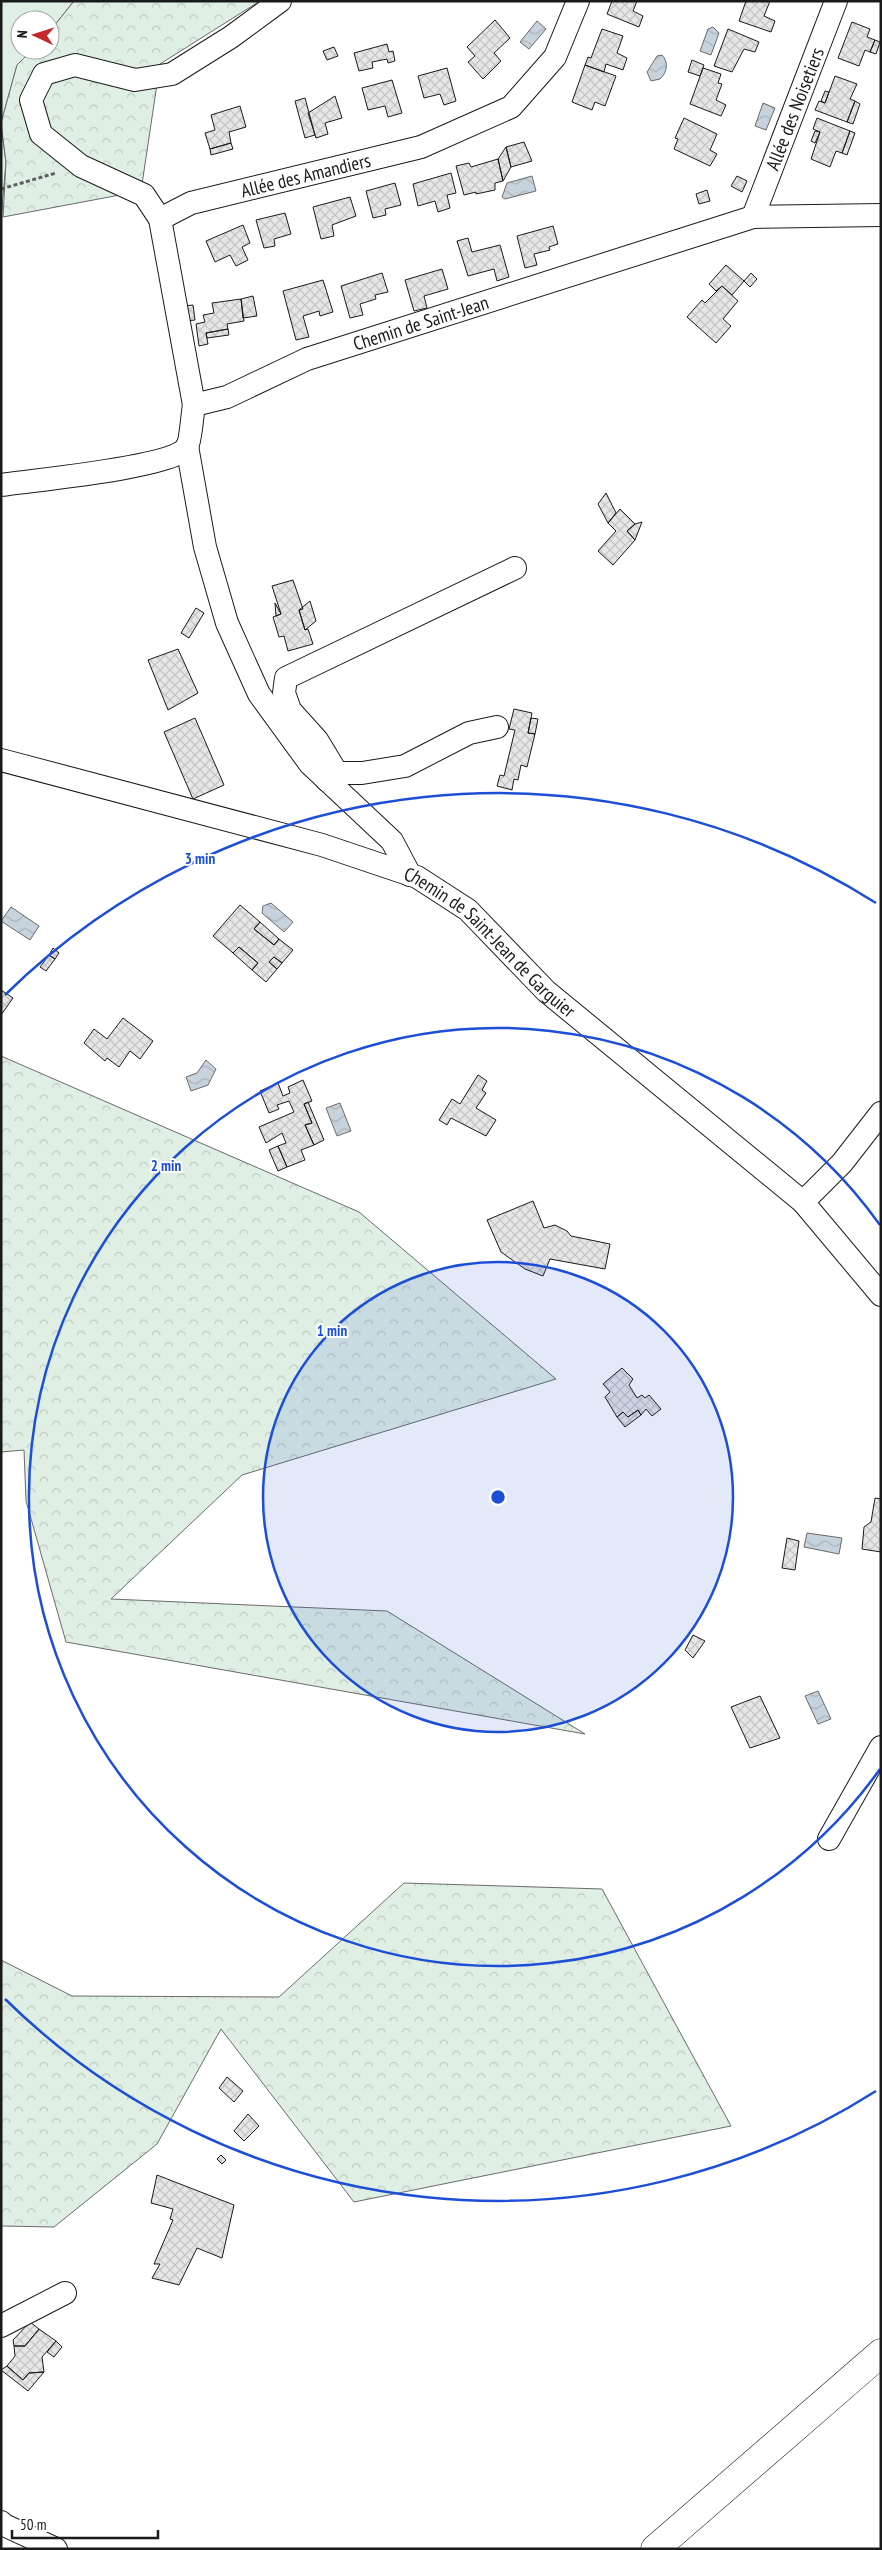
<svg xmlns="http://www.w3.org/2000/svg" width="882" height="2550" font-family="'PT Sans Narrow',sans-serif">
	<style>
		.green { fill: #e0efe3; stroke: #6a6a6a }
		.forest { fill: url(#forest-crowns); stroke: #6a6a6a }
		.water { fill: url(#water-waves); stroke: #6a6a6a }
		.building { fill: url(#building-cross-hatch); stroke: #1a1a1a }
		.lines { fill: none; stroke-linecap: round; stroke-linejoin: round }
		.minor-casing { stroke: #1a1a1a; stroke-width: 24 }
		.major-casing { stroke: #1a1a1a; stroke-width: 29 }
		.path { stroke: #5f5f5f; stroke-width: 3; stroke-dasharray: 4 2.5; stroke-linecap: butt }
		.minor { stroke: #fff; stroke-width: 22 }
		.major { stroke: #fff; stroke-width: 28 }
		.ring { fill: none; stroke: #1d4ed8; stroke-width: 2.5 }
		.labels { text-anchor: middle; stroke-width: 4; stroke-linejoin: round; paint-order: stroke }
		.street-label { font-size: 19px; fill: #1a1a1a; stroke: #fff }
		.centre { fill: #1d4ed8; stroke: #fff; stroke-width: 2.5 }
		.ring-label { font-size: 15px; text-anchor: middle; font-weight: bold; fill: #1d4ed8; stroke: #fff; stroke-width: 4; stroke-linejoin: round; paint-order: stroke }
	</style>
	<defs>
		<pattern id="forest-crowns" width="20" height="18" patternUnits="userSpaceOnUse" patternTransform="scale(1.25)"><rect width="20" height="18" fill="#e0efe3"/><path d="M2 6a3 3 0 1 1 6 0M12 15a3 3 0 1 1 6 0" fill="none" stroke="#c0ccc2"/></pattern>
		<pattern id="water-waves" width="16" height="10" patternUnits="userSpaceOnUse" patternTransform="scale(1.25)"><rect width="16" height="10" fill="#c6d2dc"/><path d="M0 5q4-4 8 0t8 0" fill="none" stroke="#aab4bc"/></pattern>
		<pattern id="building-cross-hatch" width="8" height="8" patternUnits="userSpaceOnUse" patternTransform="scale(1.25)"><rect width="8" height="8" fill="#e6e6e6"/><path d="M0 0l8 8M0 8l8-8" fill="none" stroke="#c5c5c5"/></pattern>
	</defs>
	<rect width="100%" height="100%" fill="#fff"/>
	<path class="green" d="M1,1H74L50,31V20H20V50H32L17,65L1,123Z
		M1,125L6,162L1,220Z"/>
	<path class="forest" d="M74,1H260L160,64L141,191L3,217L6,162L1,123L17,65L32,50H50V31Z
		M1,1056L359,1212L556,1379L242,1475L111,1599L387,1611L585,1734L66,1642L26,1501L24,1450L1,1452Z
		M404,1883L602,1889L731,2126L354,2202L221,2029L157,2144L54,2227L1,2226V1960L72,1996L279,1997Z"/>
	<path class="water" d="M537,21L546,29L529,49L520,42Z
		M713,27L719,33L711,55L700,51L708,29Z
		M662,55C669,62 667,73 660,79L651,81L647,72L657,56Z
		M763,103L775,108L766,130L755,126Z
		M532,176L536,191L505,199L502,197L507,183Z
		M271,903L293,922L284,932L262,913L263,906Z
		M11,907L39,926L30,940L1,921Z
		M206,1060L216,1069L208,1085L191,1091L186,1077L197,1073Z
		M340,1103L351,1131L337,1136L326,1108Z
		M807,1533L842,1538L839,1554L804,1547Z
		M818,1691L831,1719L818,1724L805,1696Z"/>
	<path class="building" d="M612,1H637L633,11L643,16L639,27L607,14Z
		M746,1H770L764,16L775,21L771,32L739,21Z
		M495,20L510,38L494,53L501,61L483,79L468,62L475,56L467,47Z
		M852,22L870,29L867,37L875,40L870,52L865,50L859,66L838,58Z
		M602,29L623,36L617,53L627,58L623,70L606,64L604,72L585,65L588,57L591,58Z
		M728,29L759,42L755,52L744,49L732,72L714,66Z
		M875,40L880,42L876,54L870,52Z
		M387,44L389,52L393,51L395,61L388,63L387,59L372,62L373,68L359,71L354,53Z
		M334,47L338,56L327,60L323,51Z
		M692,60L704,65L700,76L688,72Z
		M585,65L616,76L605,106L595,102L592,110L572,102Z
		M447,68L456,101L444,105L440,94L424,98L418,76Z
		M703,68L721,74L718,83L722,84L716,100L726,105L721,116L690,104Z
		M835,76L857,84L850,99L855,101L847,122L815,110L819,101L825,103Z
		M392,80L402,113L388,117L385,106L368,110L362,88Z
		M825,91L829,92L825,103L821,101Z
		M335,96L342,118L325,123L328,134L316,138L308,113Z
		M305,98L315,135L305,138L295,101Z
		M855,101L860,104L853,124L847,122Z
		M240,106L246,127L229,132L231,143L210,149L205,133L215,130L211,115Z
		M684,118L717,134L710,150L717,154L710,166L674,149L678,139L675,138Z
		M817,118L850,131L842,153L836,151L830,167L811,159L820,132L813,129Z
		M815,131L820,132L815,143L811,141Z
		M850,131L855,133L847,155L842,153Z
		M524,142L532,161L511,167L506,147Z
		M231,143L233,149L211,155L210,149Z
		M506,147L511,167L503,181L498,159Z
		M498,159L503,181L495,183V190L476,194V192L464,195L456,166L469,163L471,167Z
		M451,173L456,193L447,195L450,208L438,212L435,201L418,206L413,184Z
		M737,176L747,181L742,192L731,186Z
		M395,183L401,205L385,209L386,215L373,218L366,191Z
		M707,190L710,201L699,204L696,194Z
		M350,197L356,216L332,225L334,236L321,239L313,207Z
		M285,213L291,234L274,239L275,246L264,248L256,220Z
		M243,225L250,243L242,247L248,260L236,266L230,255L215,262L206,241Z
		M553,226L558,244L549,247L550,250L534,254L537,265L525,268L517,236Z
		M468,238L472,252L500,245L509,277L497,281L494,269L468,276L457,241Z
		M726,265L744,281L732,295L722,286L716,291L709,284Z
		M442,269L448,289L424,296L427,308L414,311L405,280Z
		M382,273L388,292L375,295L376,299L360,304L363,315L350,318L341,286Z
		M751,273L757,279L750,287L744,281Z
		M323,280L333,312L320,316L319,311L303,316L309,337L296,340L283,291Z
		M722,286L738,301L723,319L731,326L716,343L687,317L702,300L705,303Z
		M253,296L257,316L243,318L241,299Z
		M241,299L244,321L227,324L228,329L206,333L208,344L199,346L196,324L205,322L203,315L214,313L212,303Z
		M193,305L195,320L186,321L184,306Z
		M228,329L229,335L207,338L206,333Z
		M606,493L616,513L608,523L598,504Z
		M620,509L635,524L627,531L635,540L613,565L598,551L616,531L608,523Z
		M642,522L635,540L627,531L635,524Z
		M293,580L303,609L299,610L305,630L308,629L313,644L288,651L284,636L279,637L273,617L281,614L272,586Z
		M310,601L316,621L305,630L299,610Z
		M275,603L281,614L276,616Z
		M196,608L204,613L189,638L181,633Z
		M178,649L198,693L168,710L148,660Z
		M514,709L532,713L528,733L535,734L527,767L521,765L518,780L514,779L512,790L497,786L500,775L504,776L515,730L509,729Z
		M195,718L224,785L193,799L164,732Z
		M531,718L538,719L535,734L528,733Z
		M240,905L260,922L254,929L274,945L279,939L293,950L282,963L274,957L269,962L277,969L266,982L252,970L258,963L239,947L233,953L213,936Z
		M260,922L279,939L274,945L254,929Z
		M239,947L258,963L252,970L233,953Z
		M53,948L59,953L55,959L49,955Z
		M49,955L55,959L46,971L40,967Z
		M274,957L282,963L277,969L269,962Z
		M1,990L13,998L1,1015Z
		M123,1018L153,1041L140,1059L130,1051L119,1067L107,1058L105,1061L84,1043L94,1029L107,1039Z
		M478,1075L487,1081L482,1090L486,1093L476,1108L496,1120L486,1136L451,1118L447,1125L439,1120L452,1099L460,1104Z
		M303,1080L312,1101L304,1104L312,1123L305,1125L314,1145L301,1150L305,1160L287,1167L278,1146L286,1143L282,1133L266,1143L259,1127L294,1112L289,1101L277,1105L279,1109L269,1113L260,1091L278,1083L283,1096L290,1093L288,1087Z
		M308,1102L324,1140L314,1145L305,1125L312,1123L304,1104Z
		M278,1146L287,1167L278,1171L269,1150Z
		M533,1201L544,1228L555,1225L567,1231L571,1236L610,1244L605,1269L550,1259L543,1276L525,1269L501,1252L487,1220Z
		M622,1368L633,1379L629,1385L637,1398L642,1395L645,1398L649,1395L661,1409L652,1416L646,1409L641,1415L638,1410L628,1417L623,1412L617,1417L605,1397L610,1392L603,1384Z
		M638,1410L641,1415L625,1427L617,1417L623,1412L628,1417Z
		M875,1498L881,1499V1552L862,1549L864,1527L871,1522Z
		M787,1538L799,1541L795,1570L782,1568Z
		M693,1635L705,1641L693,1658L685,1650Z
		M760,1696L780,1738L750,1748L731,1707Z
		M227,2077L243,2091L234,2102L219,2088Z
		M248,2114L259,2126L244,2141L234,2131Z
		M221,2155L226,2160L222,2164L217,2159Z
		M157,2175L234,2205L222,2258L197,2248L179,2285L152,2278L160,2264H154L173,2220L170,2219L173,2209L151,2203Z
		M30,2322L39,2329L25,2346H14L13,2340Z
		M39,2329L56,2341L42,2357L44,2372L29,2373L23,2380L7,2366L15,2356L14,2346H25Z
		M56,2341L62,2347L54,2357L47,2352Z
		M7,2366L23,2380L29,2373L44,2372L28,2391L1,2370Z"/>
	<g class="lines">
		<g class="minor-casing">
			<g id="minor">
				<path id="s1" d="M753,217L836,1"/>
				<path d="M160,219L144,195L81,166L41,134L31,100L44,74L75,65L135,80L172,74L231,37L280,1"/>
				<path id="s2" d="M194,405L160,219L191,203L421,147L511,107L555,57L578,1"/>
				<path d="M187,446L205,547L227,623L259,694L310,764L392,841L410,875"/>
				<path id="s3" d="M1,485C33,480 172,468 187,447C191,440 192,415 194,405L227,397L307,359L753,217L881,215"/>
				<path id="s4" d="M1,760L322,845L417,877L468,910L546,991L803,1202L881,1295"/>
				<path d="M327,780L334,768L317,740L290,710L284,693L286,678L515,568"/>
				<path d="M327,780L340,773H362L405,766L469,733L497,727"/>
				<path d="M803,1202L842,1163L881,1113"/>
				<path d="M829,1839L881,1747"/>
				<path d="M1,2326L65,2293"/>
				<path d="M1,2522L4,2525L56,2549"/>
			</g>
		</g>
		<g class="major-casing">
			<path id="major" d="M655,2549L881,2353"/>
		</g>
		<path class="path" d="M1,189L56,173"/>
		<use href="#minor" class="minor"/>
		<use href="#major" class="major"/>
	</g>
	<circle cx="498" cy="1497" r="235" fill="#1d4ed8" fill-opacity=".12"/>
	<g class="ring">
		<circle cx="498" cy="1497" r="235"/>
		<path d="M880 1769A469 469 0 1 1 880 1225"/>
		<path d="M876 2091A704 704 0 0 1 5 1999M5 995A704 704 0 0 1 876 903"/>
	</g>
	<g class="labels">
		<g class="street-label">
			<text dy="7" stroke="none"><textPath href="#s1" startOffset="116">Allée des Noisetiers</textPath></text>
			<text dy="7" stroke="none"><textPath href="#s2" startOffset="342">Allée des Amandiers</textPath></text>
			<text dy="7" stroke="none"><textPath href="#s3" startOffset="476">Chemin de Saint-Jean</textPath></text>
			<text dy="7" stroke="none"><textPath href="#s4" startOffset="530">Chemin de Saint-Jean de Garguier</textPath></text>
		</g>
	</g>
	<circle cx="498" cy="1497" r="8" class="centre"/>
	<g class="ring-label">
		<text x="200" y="864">3 min</text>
		<text x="166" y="1171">2 min</text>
		<text x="332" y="1336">1 min</text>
	</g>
	<rect width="882" height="2550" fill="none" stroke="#1a1a1a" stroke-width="5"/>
	<g transform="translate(35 35) rotate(274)"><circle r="24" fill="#ffffff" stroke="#a3a3a3"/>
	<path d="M0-4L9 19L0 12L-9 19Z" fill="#c62828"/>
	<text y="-8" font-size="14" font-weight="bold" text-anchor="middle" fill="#1a1a1a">N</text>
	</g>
	<path d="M12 2530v8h146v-8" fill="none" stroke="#1a1a1a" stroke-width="2.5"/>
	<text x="20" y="2530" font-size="15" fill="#1a1a1a" stroke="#ffffff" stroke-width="4" paint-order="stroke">50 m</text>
</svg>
